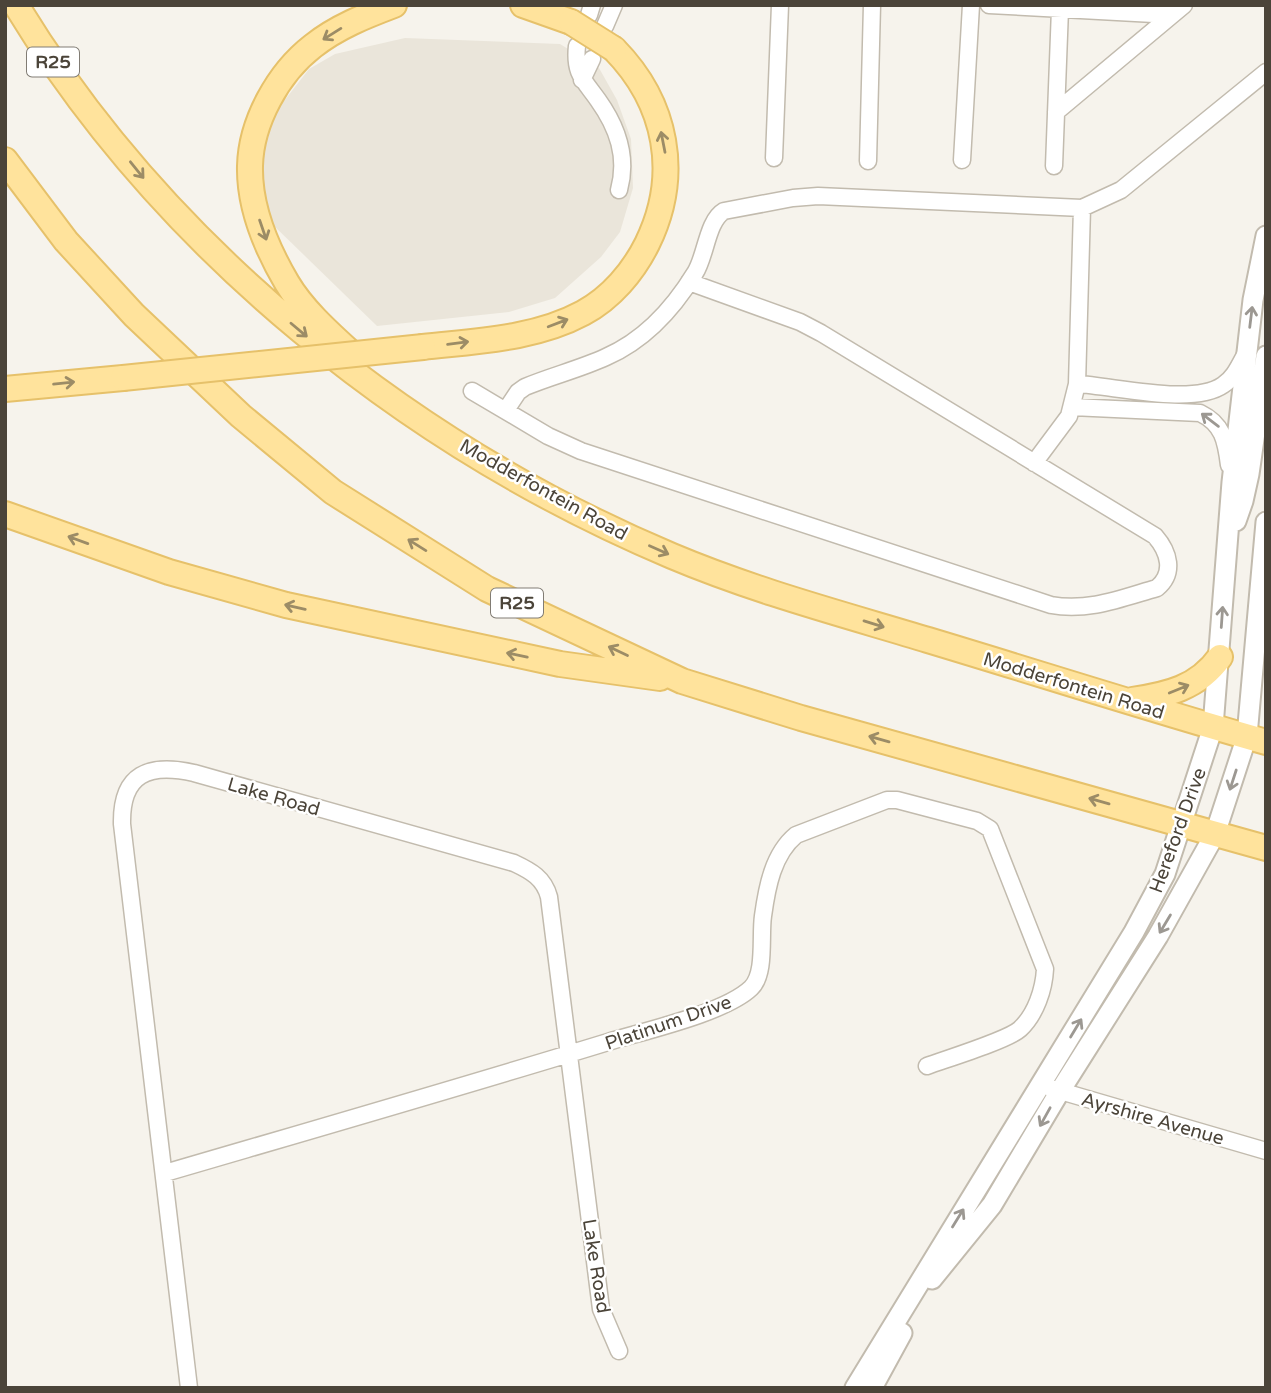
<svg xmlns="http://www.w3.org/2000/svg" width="1271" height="1393" font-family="'Varela Round',sans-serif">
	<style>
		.residential { fill: #eae5da }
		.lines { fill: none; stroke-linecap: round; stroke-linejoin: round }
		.minor-casing { stroke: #c2bbae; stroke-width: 19 }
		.tertiary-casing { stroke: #c2bbae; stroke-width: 23 }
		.primary-casing { stroke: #e6c16a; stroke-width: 28 }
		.minor { stroke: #fff; stroke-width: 16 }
		.tertiary { stroke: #fff; stroke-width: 19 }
		.primary { stroke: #ffe39c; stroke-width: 24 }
		.primary-bridge-casing { stroke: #e6c16a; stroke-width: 28; stroke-linecap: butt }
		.primary-bridge { stroke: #ffe39c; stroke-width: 24 }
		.oneway { stroke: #9c8c66 }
		.oneway2 { stroke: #9c9892 }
		.labels { text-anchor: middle; stroke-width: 5; stroke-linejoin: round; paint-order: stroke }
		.shield { fill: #fff; stroke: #817c74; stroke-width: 2 }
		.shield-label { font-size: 18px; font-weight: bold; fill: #4b4439 }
		.street-label { font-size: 19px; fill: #4b4439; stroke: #fff }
	</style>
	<rect width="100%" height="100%" fill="#f6f3ec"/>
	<path class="residential" d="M405,38L560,44L599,68L617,100L631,139L633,188L620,232L601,257L555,298L509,312L377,326L270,222L262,211V153L277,110L309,69L335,54Z"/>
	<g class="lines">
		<g class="minor-casing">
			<path id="minor" d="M989,5L1172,15
				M589,15L592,5
				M605,26L614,5
				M577,46C574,73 583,79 598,100C618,128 628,157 619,190
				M582,80L592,59
				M1056,112L1184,5
				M774,158L780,5
				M962,160L971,5
				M868,161L872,5
				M1054,166L1060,9
				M1077,384C1115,386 1193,406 1223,385C1234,378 1239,366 1245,355
				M472,391L548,436L581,451L1051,605C1088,612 1122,598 1157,588C1175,573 1169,552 1155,536L821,333L800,322L689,282
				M1072,407L1200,413C1223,424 1226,441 1229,465
				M506,410L518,392L525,387C551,376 580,369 606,357C645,340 673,309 695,273C706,256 707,221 724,211L793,198L818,196L1082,208L1121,190L1266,72
				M1034,463L1069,416L1077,384L1082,208
				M1050,1088L1266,1151
				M165,1173C312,1130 461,1087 608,1042C644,1031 725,1013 751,988C766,974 760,936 763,916C767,887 773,854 796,835L887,800H897L977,821L990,829L1045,969C1044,989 1036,1014 1020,1029C1008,1040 946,1059 927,1066
				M189,1388L122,824C121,773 149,763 194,773L514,863C531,871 544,878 549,897L601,1309L619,1351"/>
		</g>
		<g class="tertiary-casing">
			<path id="tertiary" d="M1236,521L1243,501L1249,474L1266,356
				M932,1279L992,1205L1060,1091L1158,936L1215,834L1247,736L1266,522
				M855,1388L1134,932L1165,874L1213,727L1232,482L1253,300L1266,236
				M872,1388L902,1333"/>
		</g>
		<g class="primary-casing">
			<path id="primary" d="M16,5C165,250 409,445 672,556C755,591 842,614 928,640C1041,674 1153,710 1266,742
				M523,5L571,22
				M5,160L66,241L134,315L241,416L333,492L487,589L682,681L801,718L1266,848
				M423,347C476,341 535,339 583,313C611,298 633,272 647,244C681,175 667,103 614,49
				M352,354C329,333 303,310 287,283C267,249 249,206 250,166C251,122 278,73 313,46C337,27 365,16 394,5
				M5,389L123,378
				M5,514L169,572L286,605L560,664L660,678
				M1132,700C1167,695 1198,688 1220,657"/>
		</g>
		<use href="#minor" class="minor"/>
		<use href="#tertiary" class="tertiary"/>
		<use href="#primary" class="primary"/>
		<g class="primary-bridge-casing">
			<path id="primary-bridge" d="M571,22L614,49
				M123,378L423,347"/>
		</g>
		<use href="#primary-bridge" class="primary-bridge"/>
	</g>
	<defs><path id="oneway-shaft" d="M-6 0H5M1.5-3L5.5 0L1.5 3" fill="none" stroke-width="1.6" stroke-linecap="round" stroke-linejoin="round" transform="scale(1.75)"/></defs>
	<g class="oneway">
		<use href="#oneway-shaft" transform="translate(332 34) rotate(148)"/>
		<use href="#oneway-shaft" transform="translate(663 142) rotate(-101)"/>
		<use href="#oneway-shaft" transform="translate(137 170) rotate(51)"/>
		<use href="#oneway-shaft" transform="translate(263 230) rotate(71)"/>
		<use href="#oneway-shaft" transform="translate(558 323) rotate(-21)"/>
		<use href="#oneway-shaft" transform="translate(299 330) rotate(40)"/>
		<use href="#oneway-shaft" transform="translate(458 343) rotate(-7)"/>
		<use href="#oneway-shaft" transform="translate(64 383) rotate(-6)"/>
		<use href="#oneway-shaft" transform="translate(78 540) rotate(-160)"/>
		<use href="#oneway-shaft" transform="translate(417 545) rotate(-148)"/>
		<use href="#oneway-shaft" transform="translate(659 550) rotate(24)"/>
		<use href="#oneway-shaft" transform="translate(295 607) rotate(-167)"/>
		<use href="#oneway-shaft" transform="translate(874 624) rotate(17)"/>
		<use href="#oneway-shaft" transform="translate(618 651) rotate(-155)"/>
		<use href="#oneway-shaft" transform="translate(517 655) rotate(-168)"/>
		<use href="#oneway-shaft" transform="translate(1179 689) rotate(-22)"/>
		<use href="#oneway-shaft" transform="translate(879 739) rotate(-164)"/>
		<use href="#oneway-shaft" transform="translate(1099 801) rotate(-164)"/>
	</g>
	<g class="oneway2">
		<use href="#oneway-shaft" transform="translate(1251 317) rotate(-83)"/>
		<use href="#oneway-shaft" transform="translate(1210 420) rotate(-143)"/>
		<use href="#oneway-shaft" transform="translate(1222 617) rotate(-86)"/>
		<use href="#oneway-shaft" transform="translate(1233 780) rotate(108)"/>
		<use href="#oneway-shaft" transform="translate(1165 924) rotate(121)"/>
		<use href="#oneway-shaft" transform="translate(1076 1028) rotate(-59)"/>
		<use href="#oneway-shaft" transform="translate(1045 1117) rotate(119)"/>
		<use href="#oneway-shaft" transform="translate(958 1218) rotate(-58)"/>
	</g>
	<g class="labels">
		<g class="shield">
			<rect x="27" y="47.5" width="52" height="29" rx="5"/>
			<rect x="491" y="588.5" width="52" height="29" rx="5"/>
		</g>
		<g class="shield-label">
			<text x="53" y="68">R25</text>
			<text x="517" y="609">R25</text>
		</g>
		<g class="street-label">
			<text transform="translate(544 489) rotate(29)" y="7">Modderfontein Road</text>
			<text transform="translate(1074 685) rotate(17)" y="7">Modderfontein Road</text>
			<text transform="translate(274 796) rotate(16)" y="7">Lake Road</text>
			<text transform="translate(1177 830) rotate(-70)" y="7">Hereford Drive</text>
			<text transform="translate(668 1022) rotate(-19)" y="7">Platinum Drive</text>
			<text transform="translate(1153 1118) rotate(16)" y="7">Ayrshire Avenue</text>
			<text transform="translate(597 1266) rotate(81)" y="7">Lake Road</text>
		</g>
	</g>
	<rect width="1271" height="1393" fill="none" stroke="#4b4439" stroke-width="14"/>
</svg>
